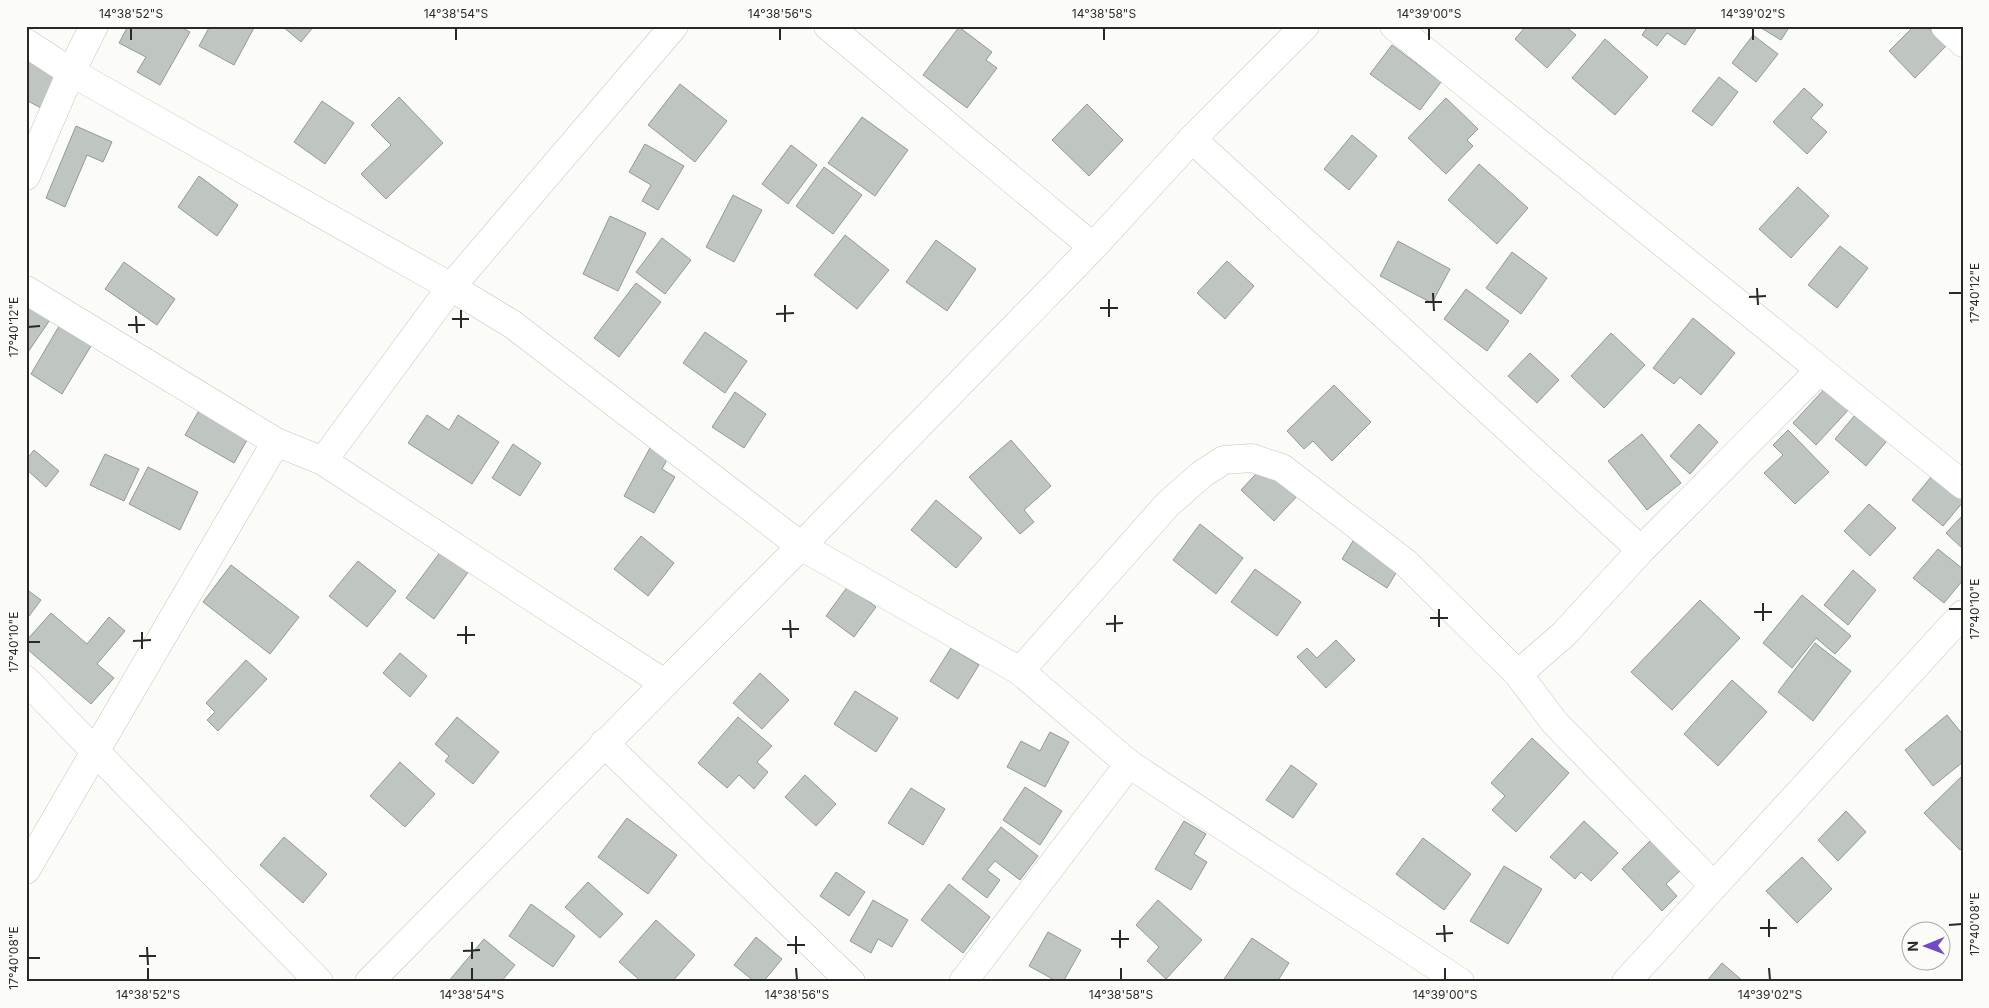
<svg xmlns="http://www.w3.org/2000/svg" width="1989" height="1008" font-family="Inter,sans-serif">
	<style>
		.building { fill: #bfc5c1; stroke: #949995 }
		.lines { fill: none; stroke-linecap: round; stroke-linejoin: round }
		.minor-casing { stroke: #c4c5c0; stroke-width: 29 }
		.tertiary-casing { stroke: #c4c5c0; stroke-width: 29 }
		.minor { stroke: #fff; stroke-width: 28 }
		.tertiary { stroke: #fff; stroke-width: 28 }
		.ticks { fill: none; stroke: #292927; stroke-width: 2 }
		.neatline { fill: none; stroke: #292927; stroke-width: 2 }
		.ticks-label { font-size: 12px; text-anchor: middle; fill: #292927 }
	</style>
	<rect width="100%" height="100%" fill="#fbfcf7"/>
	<path class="building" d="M128,26H179L190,32L160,85L137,72L146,57L119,43Z
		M210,26H255L234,65L199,46Z
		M282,26H314L301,42Z
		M1526,26H1565L1576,35L1547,68L1515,39Z
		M1648,26H1698L1685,45L1667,33L1657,46L1642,35Z
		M1758,26H1790L1781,40Z
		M1914,26H1927L1946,46L1915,78L1889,51Z
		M959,27L992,52L986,60L997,68L967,108L923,75Z
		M1753,35L1778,54L1756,82L1732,63Z
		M1605,39L1648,77L1615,115L1572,78Z
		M1392,45L1441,82L1420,110L1370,74Z
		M26,53L60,71L41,108L26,100Z
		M1719,77L1738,92L1712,126L1692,111Z
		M680,84L727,121L695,162L648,125Z
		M1804,88L1823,105L1811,118L1827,132L1807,154L1773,122Z
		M399,97L443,143L386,199L361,174L391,145L371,125Z
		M1446,98L1478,129L1467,140L1473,146L1446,174L1408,138Z
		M322,101L354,123L325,164L294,142Z
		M1087,104L1123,140L1089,176L1052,140Z
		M862,117L908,150L875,196L828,163Z
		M76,126L112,142L103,162L87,155L65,207L46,198Z
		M1352,135L1377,156L1349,190L1324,169Z
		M645,144L684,166L658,210L642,201L651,185L629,172Z
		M791,145L817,165L788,204L762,184Z
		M1479,164L1528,208L1497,244L1448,200Z
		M824,167L862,195L833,234L796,206Z
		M199,176L238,205L217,236L178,207Z
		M1798,187L1829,216L1791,258L1759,229Z
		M733,195L762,210L734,262L706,247Z
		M610,216L646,233L618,291L583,274Z
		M845,235L889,270L857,309L814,275Z
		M662,238L691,260L665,294L636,272Z
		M936,240L976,269L947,311L906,282Z
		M1398,241L1450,269L1432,303L1380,276Z
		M1840,246L1868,268L1837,308L1808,285Z
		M1512,252L1547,278L1521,314L1486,288Z
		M1227,261L1254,286L1225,319L1197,293Z
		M124,262L175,299L157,325L105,289Z
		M636,283L661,302L619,357L594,338Z
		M1466,289L1509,321L1487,351L1444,319Z
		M26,290L56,311L26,355Z
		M1693,318L1735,353L1701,395L1680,377L1674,384L1653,368Z
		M62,321L94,341L62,394L31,374Z
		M705,332L747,361L725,393L683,363Z
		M1611,333L1645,365L1604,408L1571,376Z
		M1530,353L1559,380L1537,403L1508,376Z
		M1334,385L1371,422L1332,461L1313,441L1304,449L1287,431Z
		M1828,385L1851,407L1816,445L1793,423Z
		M735,392L766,414L744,448L712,427Z
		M202,405L251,433L234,463L185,435Z
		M1860,409L1891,436L1866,466L1835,439Z
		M427,415L449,430L458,415L499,442L472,484L408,443Z
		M1699,424L1718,442L1690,474L1670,456Z
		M1788,430L1829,472L1795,504L1764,473L1783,455L1773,445Z
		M1642,434L1681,483L1647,510L1608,461Z
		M1011,440L1051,486L1024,510L1034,522L1020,534L969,477Z
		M513,444L541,463L520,496L492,478Z
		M651,446L669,456L662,469L675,477L654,513L624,496Z
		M34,450L59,471L46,487L26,469V460Z
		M105,454L139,469L124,501L90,485Z
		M1266,463L1299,494L1274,521L1241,490Z
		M148,467L198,492L180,530L129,504Z
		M1936,471L1963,493V502L1943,526L1912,500Z
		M936,500L982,538L956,568L911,530Z
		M1869,504L1896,528L1870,556L1844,531Z
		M1963,515V549L1946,533Z
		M1200,524L1243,558L1216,594L1173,560Z
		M1359,531L1405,558L1387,588L1342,559Z
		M641,536L674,563L648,596L614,569Z
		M1938,549L1963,569V580L1944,603L1913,578Z
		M441,551L469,571L434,619L406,598Z
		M358,561L396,591L367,627L329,596Z
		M231,565L299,617L270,654L203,602Z
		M1255,569L1301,602L1277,636L1231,602Z
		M1853,570L1876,590L1848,625L1824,605Z
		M848,586L876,607L854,637L826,616Z
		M26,589L41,600L26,620Z
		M1802,595L1851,636L1835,654L1816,638L1792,668L1763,643Z
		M1700,600L1740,638L1672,710L1631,672Z
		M51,613L87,644L109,617L125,631L97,664L114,678L91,704L26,648V641Z
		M1336,640L1355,660L1326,688L1297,657L1307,648L1317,658Z
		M1815,643L1851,671L1813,721L1778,692Z
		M951,648L979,665L958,699L930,681Z
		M400,653L427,676L410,697L383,673Z
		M246,660L267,679L218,731L207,720L215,712L206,703Z
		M760,673L789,700L762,729L733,703Z
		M1732,680L1767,712L1718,766L1684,734Z
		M855,691L898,718L876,752L834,724Z
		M1947,715L1963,735V762L1933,786L1905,750Z
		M457,717L499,752L473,784L445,761L449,756L435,744Z
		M738,717L772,746L757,762L768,772L754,789L739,775L727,788L698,763Z
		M1050,732L1069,742L1045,787L1007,767L1021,741L1040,751Z
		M1532,738L1569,773L1516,832L1492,810L1505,796L1491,783Z
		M400,762L435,794L405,827L370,796Z
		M1291,765L1317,784L1293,818L1266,800Z
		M805,775L836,804L816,826L785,797Z
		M1963,775V847L1960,850L1924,813Z
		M1025,787L1062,811L1040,845L1003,820Z
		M911,788L945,809L923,845L888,823Z
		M1846,811L1866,832L1838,861L1818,840Z
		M627,818L677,855L648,894L598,857Z
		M1184,821L1206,834L1194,854L1207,862L1191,890L1155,869Z
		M1584,821L1618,853L1591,881L1581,872L1575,879L1550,857Z
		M1001,827L1038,856L1020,880L995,861L987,870L1000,880L987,898L962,879Z
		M284,837L327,874L303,903L260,865Z
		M1423,838L1471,874L1444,910L1396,874Z
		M1652,839L1681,870L1666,884L1677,896L1662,911L1622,869Z
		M1802,857L1832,889L1797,923L1766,891Z
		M1504,866L1542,889L1508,944L1470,921Z
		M836,872L865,892L849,916L820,896Z
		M588,882L623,914L600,938L565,907Z
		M949,884L990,917L963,953L921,920Z
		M873,900L908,920L892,947L878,939L871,953L850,941Z
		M1158,900L1202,940L1166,979L1147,961L1159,947L1136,925Z
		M531,904L575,936L553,967L509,936Z
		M656,920L695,955L672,982H642L619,962Z
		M1048,932L1081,950L1063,982H1058L1029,966Z
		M756,937L782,959L763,982H755L734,965Z
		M1252,938L1289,963L1277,982H1222Z
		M484,939L515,965L501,982H448Z
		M1722,963L1744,982H1706Z"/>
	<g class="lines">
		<g class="minor-casing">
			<path id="minor" d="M828,26L1093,247
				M1394,26L1963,485
				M1945,26L1963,43
				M26,43L71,72L451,287L512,324L801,546
				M1192,139L1641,550
				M26,176L71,72L94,26
				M26,290L276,442L323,461L664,683
				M323,461L451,287L674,26
				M1020,671L1167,505L1202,474L1224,460L1252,458L1282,468L1406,563L1518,674L1555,723L1714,886
				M1518,674L1564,634L1641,550L1820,370
				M26,680L319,982
				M604,743L851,982
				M26,870L276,442
				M963,982L1129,764
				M1626,982L1963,614"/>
		</g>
		<g class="tertiary-casing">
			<path id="tertiary" d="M801,546L1020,671L1129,764L1460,982
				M369,982L801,546L1093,247L1192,139L1305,26"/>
		</g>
		<use href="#minor" class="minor"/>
		<use href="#tertiary" class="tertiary"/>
	</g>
	<path class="ticks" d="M131,28V40M456,28V40M780,28V40M1104,28V40M1429,28V40M1753,28V40M1757,288L1758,305M1433,293L1434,311M1949,293H1962M1749,297L1766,296M1109,299V317M1425,302H1442M785,305V322M1100,308H1118M461,310V328M776,314L794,313M136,316L137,333M452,319H469M128,325H145M28,327L40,326M1763,603V621M1439,609V627M1949,609H1962M1754,612H1772M1115,615V632M1430,618H1448M790,620L791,638M1106,624L1123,623M466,626V644M782,629H799M142,632V649M457,635H475M133,641L151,640M28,642H40M1769,919V937M1444,925L1445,942M1949,925L1962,924M1760,928H1777M1120,930V948M1436,934L1453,933M796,936V954M1111,939H1129M472,942V959M787,945H805M147,947L148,965M463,951L480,950M139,956H156M28,958H40M148,968V980M472,968V980M796,968L797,980M1121,968V980M1445,968V980M1769,968L1770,980"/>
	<rect width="1989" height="1008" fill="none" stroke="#fbfcf7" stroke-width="55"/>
	<g transform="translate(1926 946) rotate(269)"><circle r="24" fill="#fbfcf7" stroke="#a7a8a4"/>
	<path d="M0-4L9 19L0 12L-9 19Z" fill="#714bc4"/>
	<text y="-8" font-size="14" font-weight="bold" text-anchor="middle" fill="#292927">N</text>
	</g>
	<rect x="28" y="28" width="1934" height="952" class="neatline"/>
	<g class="ticks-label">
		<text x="131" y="18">14°38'52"S</text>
		<text x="456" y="18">14°38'54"S</text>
		<text x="780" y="18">14°38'56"S</text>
		<text x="1104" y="18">14°38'58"S</text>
		<text x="1429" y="18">14°39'00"S</text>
		<text x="1753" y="18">14°39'02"S</text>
		<text transform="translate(1975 293) rotate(-90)" y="4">17°40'12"E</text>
		<text transform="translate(14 327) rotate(-90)" y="4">17°40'12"E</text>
		<text transform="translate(1975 609) rotate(-90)" y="4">17°40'10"E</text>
		<text transform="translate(14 642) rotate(-90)" y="4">17°40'10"E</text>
		<text transform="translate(1975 924) rotate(-90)" y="4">17°40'08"E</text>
		<text transform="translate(14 958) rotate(-90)" y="4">17°40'08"E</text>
		<text x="148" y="999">14°38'52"S</text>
		<text x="472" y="999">14°38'54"S</text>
		<text x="797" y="999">14°38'56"S</text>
		<text x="1121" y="999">14°38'58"S</text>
		<text x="1445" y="999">14°39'00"S</text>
		<text x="1770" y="999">14°39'02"S</text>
	</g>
</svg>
